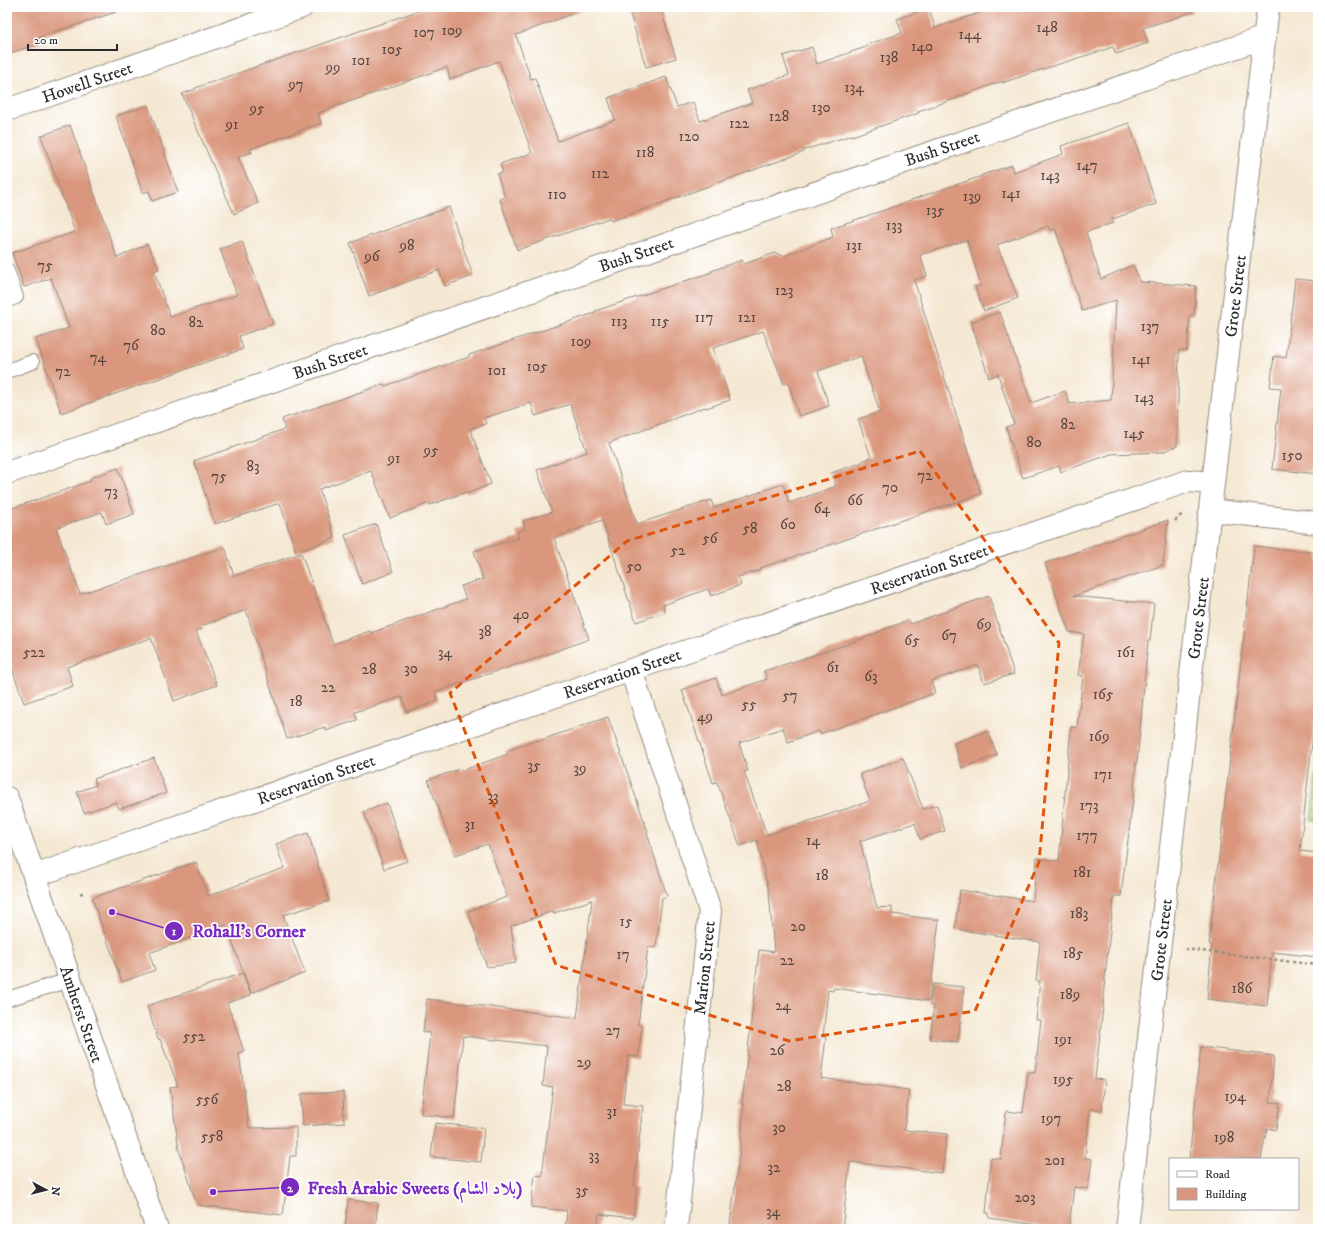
<svg xmlns="http://www.w3.org/2000/svg" width="1325" height="1236" font-family="'IM FELL DW Pica',Amiri,serif">
	<style>
		.grass { fill: url(#grass-dots); stroke: #667a4e }
		.building { fill: #da977d; fill-rule: evenodd }
		.lines { fill: none; stroke-linecap: round; stroke-linejoin: round }
		.service-casing { stroke: #908a7f; stroke-width: 16 }
		.minor-casing { stroke: #908a7f; stroke-width: 24 }
		.tertiary-casing { stroke: #908a7f; stroke-width: 24 }
		.path { stroke: #908a7f; stroke-width: 2.5; stroke-dasharray: 3 3; stroke-linecap: butt }
		.service { stroke: #fff; stroke-width: 14 }
		.minor { stroke: #fff; stroke-width: 22 }
		.tertiary { stroke: #fff; stroke-width: 22 }
		.marked { fill: none; stroke: #df570e; stroke-width: 3; stroke-dasharray: 8 5; stroke-linejoin: round }
		.labels { text-anchor: middle; stroke-width: 3.5; stroke-linejoin: round; paint-order: stroke }
		.number-label { font-size: 15px; fill: #574640 }
		.street-label { font-size: 17px; fill: #2b2b2b; stroke: #fff }
		.leader { fill: none; stroke: #7b2cbf; stroke-width: 1.5 }
		.callout-dot { fill: #7b2cbf; stroke: #fff; stroke-width: 1.5 }
		.mark-label { font-size: 12px; text-anchor: middle; font-weight: bold; fill: #fff }
		.callout-label { font-size: 18px; text-anchor: middle; font-weight: bold; fill: #7b2cbf; stroke: #fff; stroke-width: 3.5; stroke-linejoin: round; paint-order: stroke }
	</style>
	<defs>
		<pattern id="grass-dots" width="8" height="8" patternUnits="userSpaceOnUse"><rect width="8" height="8" fill="#a2c872"/><path d="M2 2h.1M6 6h.1" fill="none" stroke="#84a35e" stroke-width="1.8" stroke-linecap="round"/></pattern>
	</defs>
	<rect width="100%" height="100%" fill="#fff"/>
	<filter id="ink" filterUnits="userSpaceOnUse"><feTurbulence type="fractalNoise" baseFrequency=".025" numOctaves="2"/><feDisplacementMap in="SourceGraphic" scale="8" xChannelSelector="R" yChannelSelector="G"/><feConvolveMatrix kernelMatrix="1 2 1 2 8 2 1 2 1" color-interpolation-filters="sRGB"/></filter>
	<filter id="wash" filterUnits="userSpaceOnUse"><feTurbulence type="fractalNoise" baseFrequency=".012" numOctaves="4" result="noise"/><feDisplacementMap in="SourceGraphic" scale="16" xChannelSelector="R" yChannelSelector="G"/><feGaussianBlur stdDeviation="0.9" result="paint"/><feColorMatrix in="noise" values="0 0 0 0 0 0 0 0 0 0 0 0 0 0 0 0 0 1.4 0 .05"/><feComposite in="paint" operator="in"/></filter>
	<g filter="url(#wash)">
		<rect width="100%" height="100%" fill="#f5e8d3"/>
		<path class="grass" d="M1318,759V821L1311,820Z"/>
		<g id="blocks">
			<path class="building" d="M7,7H116V12L39,37L41,43L7,54Z
				M429,7H585V9L516,35L531,79L535,78L558,141L615,120L608,98L666,77L677,107L693,102L700,121L752,103L747,90L789,75L783,56L812,47L817,64L866,47V45L902,33L897,19L929,8L935,28L997,7H1192L1193,12L1143,28L1148,43L1116,54L1113,47L1034,72L1002,83V81L958,97V98L918,111L919,113L852,136V135L804,150V152L611,221L609,218L517,250L500,199L505,197L497,174L503,172L500,164L532,153L499,61L450,79L447,67L318,113L321,123L250,149L252,152L238,157L258,203L234,214L182,94L196,89L195,88Z
				M628,7H660L676,58L646,67Z
				M148,105L178,192L152,201L149,191L143,193L116,116Z
				M1129,123L1156,204L1112,219L1113,223L1086,232L1101,279L1133,265L1141,282L1196,286L1194,315H1190L1187,350H1179L1177,446L1162,452L1111,454L1061,472L1059,466L1023,478L1006,427L1014,424L998,374L989,378L971,322L1000,312L1031,403L1065,391L1070,404L1111,400L1116,300L1082,311L1055,228L1050,230L1048,226L997,245L1018,298L984,311L975,287L981,285L967,240L920,255L927,276L914,280L981,494L902,520L824,547L760,568V570L738,577L741,585L711,596L708,589L663,605L665,612L636,622L602,520L554,538L589,639L521,664V663L435,692L438,701L407,712L402,697L355,712L357,720L326,731L325,727L287,739L246,610L201,626L202,629L196,631L217,685L174,701L151,638L67,667L73,686L24,703L7,654V510L91,481L90,478L118,468L134,514L106,524L102,512L56,528L80,594L225,547L234,576L301,553L333,644L370,631L371,633L455,603L466,599L461,586L483,579L474,551L519,538L517,532L525,529L523,521L552,512L537,470L587,452L570,404L535,416L531,403L484,418L486,424L470,429L491,484L466,494V492L430,505L429,503L390,518L371,471L319,489L335,538L296,552L280,503L215,524L194,461L285,429L282,419L384,384L385,386L469,357V355L595,313V311L712,272L711,271L742,260L744,264L775,253L784,256L833,237L831,228L911,201V200L982,176V175L1012,165L1014,172L1063,154L1061,146ZM763,331L784,384L788,382L799,416L829,406L818,371L861,356L880,412L858,419L871,457L861,462V463L831,473L836,486L789,503L783,484L714,508L711,500L637,524L609,443L705,407L706,408L730,400L713,348Z
				M70,125L117,258L147,244L159,269L154,271L170,317L237,295L220,249L242,241L273,324L239,336L243,349L61,413L36,339L69,328L51,278L24,287L12,253L75,232L41,136Z
				M449,207L473,276L445,286L439,270L369,296L350,243Z
				M1295,279L1318,281V474L1272,469L1281,388L1270,387L1274,356L1286,358Z
				M1168,520L1163,565L1074,596L1154,604L1150,641H1148L1137,762H1136L1133,799L1121,896H1114L1107,958L1103,998H1104L1095,1079L1105,1080L1102,1110L1090,1109L1085,1158L1092,1159L1088,1189L1074,1187L1069,1227L1059,1225L1058,1228L989,1218V1213H986L991,1158L1001,1159L1006,1111L1023,1113L1028,1072L1035,1073L1041,1020H1036L1040,981H1036L1040,942L955,929L960,890L1033,901L1037,858L1059,861L1071,727L1077,728L1083,676L1078,675L1084,634L1069,632L1045,563Z
				M376,524L393,572L362,584L345,535Z
				M1254,546L1318,553V689L1300,851L1318,853V957L1272,952L1267,1006L1207,999L1212,945L1209,944Z
				M989,596L1014,674L984,683L978,665L931,681L935,693L820,734L819,731L788,742L783,728L739,743L748,771L744,772L767,835L870,801L860,774L903,758L923,809L937,805L945,831L920,839L915,823L860,841L877,908L892,907V914L939,920L929,1001L834,988L833,991L828,990L823,1037H826L821,1078L909,1090L904,1130L947,1134L942,1173L850,1162L842,1229H773L730,1224L741,1141L744,1104H742L759,950L774,952L769,892L757,840L740,846L717,782L713,783L682,690L716,678L722,695L767,679L764,671L842,646L880,632V631L909,620L910,624Z
				M608,717L648,832L647,833L667,896L662,898L656,948L648,947L638,1025L642,1026L638,1057L628,1056L623,1104L643,1106L634,1186L637,1187L633,1218L599,1214L597,1229H565L567,1211L531,1207L535,1175L542,1176L553,1087L543,1086L547,1046L463,1036L454,1118L421,1114L430,1033L423,1032L427,999L577,1018L592,900L554,913L553,911L511,926L516,963L487,967L468,911L507,897L488,844L455,855L428,780L460,769L461,771L508,754L506,751L537,740L538,741Z
				M988,731L997,755L962,768L954,743Z
				M154,758L166,793L119,809L116,802L84,813L77,792L96,785L94,779Z
				M387,803L407,861L384,869L364,812Z
				M308,833L329,901L283,915L305,973L251,993L226,925L149,953L155,970L122,982L92,898L196,862L208,896L284,868L276,844Z
				M243,973L251,995L227,1003L244,1051L239,1053L249,1128L296,1127V1156H290L283,1215L197,1205L179,1150L170,1087L178,1086L160,1039H158L147,1006Z
				M933,984L964,987L958,1042L930,1039L934,1006H930Z
				M1201,1047L1274,1056L1270,1102L1280,1103L1276,1130L1267,1128L1261,1159H1189L1198,1080L1197,1079Z
				M343,1092L344,1123L303,1126L301,1094Z
				M435,1123L484,1128L481,1162L431,1157Z
				M348,1200L378,1203L375,1229H345Z"/>
		</g>
	</g>
	<g filter="url(#ink)">
		<use href="#blocks" fill-opacity="0" stroke="#908a7f" stroke-width="1"/>
		<g class="lines">
			<g class="service-casing">
				<path id="service" d="M7,271L16,297L7,300
					M7,371L32,362
					M7,999L70,980"/>
			</g>
			<g class="minor-casing">
				<path id="minor" d="M7,110L302,7
					M7,473L1265,37
					M1210,510L1318,523
					M631,670L710,911L676,1229
					M34,876L631,670L1188,481L1213,483
					M1127,1229L1268,7"/>
			</g>
			<g class="tertiary-casing">
				<path id="tertiary" d="M7,798L157,1229"/>
			</g>
			<path class="path" d="M1175,521L1183,513
				M80,893L84,894
				M1185,949L1318,965"/>
			<use href="#service" class="service"/>
			<use href="#minor" class="minor"/>
			<use href="#tertiary" class="tertiary"/>
		</g>
	</g>
	<path class="marked" d="M920,451L1059,643L1039,862L975,1011L789,1041L556,965L450,693L627,541Z"/>
	<g class="labels">
		<g class="number-label">
			<text x="1047" y="32">148</text>
			<text x="452" y="35">109</text>
			<text x="424" y="37">107</text>
			<text x="970" y="39">144</text>
			<text x="922" y="51">140</text>
			<text x="392" y="54">105</text>
			<text x="889" y="62">138</text>
			<text x="361" y="65">101</text>
			<text x="333" y="72">99</text>
			<text x="296" y="89">97</text>
			<text x="854" y="92">134</text>
			<text x="821" y="112">130</text>
			<text x="257" y="113">95</text>
			<text x="779" y="121">128</text>
			<text x="739" y="128">122</text>
			<text x="232" y="129">91</text>
			<text x="689" y="141">120</text>
			<text x="645" y="157">118</text>
			<text x="1087" y="170">147</text>
			<text x="600" y="178">112</text>
			<text x="1050" y="180">143</text>
			<text x="1011" y="198">141</text>
			<text x="557" y="199">110</text>
			<text x="972" y="201">139</text>
			<text x="935" y="215">135</text>
			<text x="894" y="230">133</text>
			<text x="407" y="250">98</text>
			<text x="854" y="250">131</text>
			<text x="372" y="261">96</text>
			<text x="45" y="270">75</text>
			<text x="784" y="295">123</text>
			<text x="704" y="322">117</text>
			<text x="747" y="322">121</text>
			<text x="619" y="326">113</text>
			<text x="660" y="326">115</text>
			<text x="196" y="327">82</text>
			<text x="1150" y="331">137</text>
			<text x="158" y="335">80</text>
			<text x="581" y="346">109</text>
			<text x="131" y="350">76</text>
			<text x="98" y="362">74</text>
			<text x="1141" y="364">141</text>
			<text x="537" y="371">105</text>
			<text x="497" y="375">101</text>
			<text x="63" y="376">72</text>
			<text x="1144" y="402">143</text>
			<text x="1068" y="429">82</text>
			<text x="1134" y="438">145</text>
			<text x="1034" y="447">80</text>
			<text x="431" y="455">95</text>
			<text x="1292" y="460">150</text>
			<text x="394" y="463">91</text>
			<text x="253" y="471">83</text>
			<text x="925" y="480">72</text>
			<text x="219" y="481">75</text>
			<text x="890" y="492">70</text>
			<text x="111" y="496">73</text>
			<text x="855" y="505">66</text>
			<text x="822" y="513">64</text>
			<text x="788" y="529">60</text>
			<text x="750" y="533">58</text>
			<text x="710" y="543">56</text>
			<text x="678" y="555">52</text>
			<text x="634" y="571">50</text>
			<text x="521" y="619">40</text>
			<text x="984" y="629">69</text>
			<text x="485" y="636">38</text>
			<text x="949" y="640">67</text>
			<text x="912" y="645">65</text>
			<text x="34" y="657">522</text>
			<text x="445" y="657">34</text>
			<text x="1126" y="657">161</text>
			<text x="833" y="672">61</text>
			<text x="411" y="673">30</text>
			<text x="369" y="674">28</text>
			<text x="871" y="681">63</text>
			<text x="328" y="692">22</text>
			<text x="1103" y="699">165</text>
			<text x="790" y="700">57</text>
			<text x="296" y="706">18</text>
			<text x="749" y="709">55</text>
			<text x="705" y="721">49</text>
			<text x="1099" y="741">169</text>
			<text x="534" y="770">35</text>
			<text x="580" y="773">39</text>
			<text x="1103" y="779">171</text>
			<text x="493" y="801">33</text>
			<text x="1089" y="810">173</text>
			<text x="470" y="829">31</text>
			<text x="1087" y="840">177</text>
			<text x="813" y="845">14</text>
			<text x="1082" y="877">181</text>
			<text x="822" y="880">18</text>
			<text x="1079" y="918">183</text>
			<text x="626" y="926">15</text>
			<text x="798" y="931">20</text>
			<text x="1073" y="958">185</text>
			<text x="623" y="959">17</text>
			<text x="787" y="965">22</text>
			<text x="1242" y="993">186</text>
			<text x="1070" y="999">189</text>
			<text x="783" y="1010">24</text>
			<text x="613" y="1035">27</text>
			<text x="194" y="1041">552</text>
			<text x="1063" y="1044">191</text>
			<text x="777" y="1055">26</text>
			<text x="584" y="1067">29</text>
			<text x="1063" y="1084">195</text>
			<text x="784" y="1091">28</text>
			<text x="1235" y="1101">194</text>
			<text x="207" y="1104">556</text>
			<text x="612" y="1116">31</text>
			<text x="1051" y="1123">197</text>
			<text x="779" y="1132">30</text>
			<text x="212" y="1141">558</text>
			<text x="1224" y="1142">198</text>
			<text x="594" y="1160">33</text>
			<text x="1055" y="1165">201</text>
			<text x="774" y="1172">32</text>
			<text x="582" y="1195">35</text>
			<text x="1025" y="1202">203</text>
			<text x="773" y="1216">34</text>
		</g>
		<g class="street-label">
			<text transform="translate(87 82) rotate(-19)" y="6">Howell Street</text>
			<text transform="translate(942 148) rotate(-19)" y="6">Bush Street</text>
			<text transform="translate(636 254) rotate(-19)" y="6">Bush Street</text>
			<text transform="translate(1235 296) rotate(-83)" y="6">Grote Street</text>
			<text transform="translate(330 361) rotate(-19)" y="6">Bush Street</text>
			<text transform="translate(929 569) rotate(-19)" y="6">Reservation Street</text>
			<text transform="translate(1198 618) rotate(-83)" y="6">Grote Street</text>
			<text transform="translate(622 673) rotate(-19)" y="6">Reservation Street</text>
			<text transform="translate(316 779) rotate(-19)" y="6">Reservation Street</text>
			<text transform="translate(1161 940) rotate(-83)" y="6">Grote Street</text>
			<text transform="translate(704 968) rotate(-84)" y="6">Marion Street</text>
			<text transform="translate(82 1014) rotate(71)" y="6">Amherst Street</text>
		</g>
	</g>
	<path class="leader" d="M112 912L174 931M213 1192L290 1187"/>
	<g class="callout-dot">
		<circle cx="112" cy="912" r="4"/>
		<circle cx="213" cy="1192" r="4"/>
		<circle cx="174" cy="931" r="10"/>
		<circle cx="290" cy="1187" r="10"/>
	</g>
	<g class="mark-label">
		<text x="174" y="935">1</text>
		<text x="290" y="1192">2</text>
	</g>
	<g class="callout-label">
		<text x="249" y="937">Rohall's Corner</text>
		<text x="415" y="1194">Fresh Arabic Sweets (بلاد الشام)</text>
	</g>
	<rect width="1325" height="1236" fill="none" stroke="#fff" stroke-width="24"/>
	<rect x="1169" y="1158" width="130" height="52" fill="#ffffff" stroke="#aaaaaa"/>
	<rect x="1177" y="1171" width="20" height="6" fill="#ffffff" stroke="#aaaaaa"/>
	<text x="1205" y="1178" font-size="12" fill="#2b2b2b">Road</text>
	<rect x="1177" y="1188" width="20" height="12" fill="#da977d" stroke="#aaaaaa"/>
	<text x="1205" y="1198" font-size="12" fill="#2b2b2b">Building</text>
	<g transform="translate(46 1190) rotate(97)" stroke="#ffffff" stroke-width="3" paint-order="stroke">
	<path d="M0-3L7 15L0 10L-7 15Z" fill="#2b2b2b"/>
	<text y="-6" font-size="11" font-weight="bold" text-anchor="middle" fill="#2b2b2b">N</text>
	</g>
	<path d="M28 44v6h89v-6" fill="none" stroke="#2b2b2b" stroke-width="2"/>
	<text x="34" y="44" font-size="12" fill="#2b2b2b" stroke="#ffffff" stroke-width="3" paint-order="stroke">20 m</text>
</svg>
